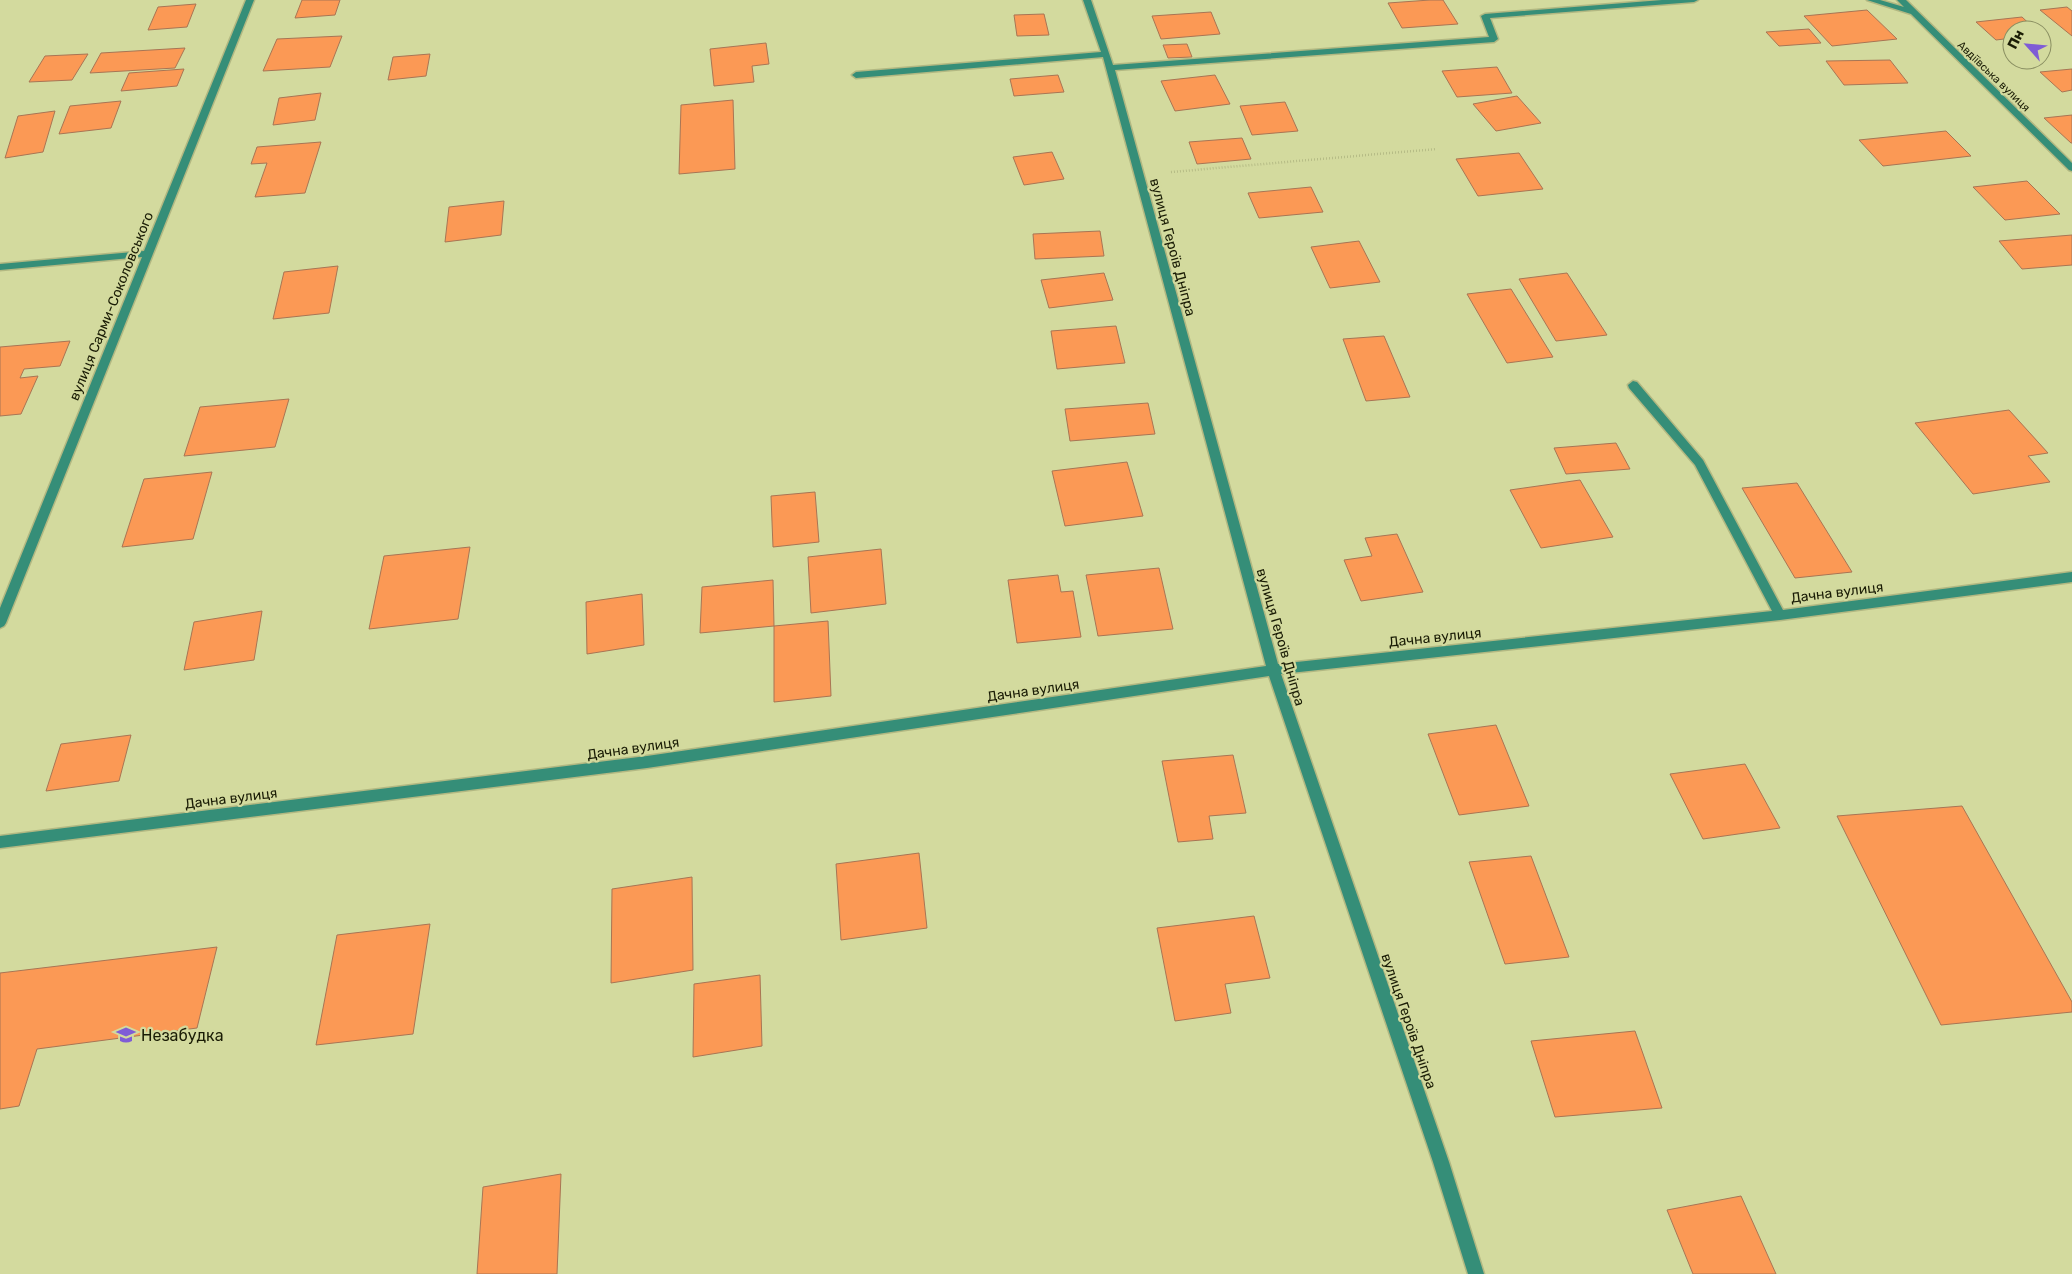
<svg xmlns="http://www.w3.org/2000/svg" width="2072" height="1274" font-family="Rubik,sans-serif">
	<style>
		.building { fill: #fb9955; stroke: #a87554 }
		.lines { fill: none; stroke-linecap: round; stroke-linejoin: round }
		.minor-casing { stroke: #b2b882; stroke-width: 3 }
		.path { stroke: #9a9f6f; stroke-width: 2.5; stroke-dasharray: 0.5 2.5; stroke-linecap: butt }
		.minor { fill: #358e78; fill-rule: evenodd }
		.labels { text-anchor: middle; stroke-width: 4.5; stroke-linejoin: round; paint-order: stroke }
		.far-street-label { font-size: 11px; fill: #1a1c05; stroke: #d3da9e }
		.street-label { font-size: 14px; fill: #1a1c05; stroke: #d3da9e }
		.near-poi-label { font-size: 16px; fill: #1a1c05; stroke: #d3da9e; text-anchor: start }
	</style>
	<rect width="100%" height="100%" fill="#d3da9e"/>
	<path class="building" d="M302,0H340L335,15L295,18Z
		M1430,0H1443L1458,24L1402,28L1388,3Z
		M196,4L187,27L148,30L158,7Z
		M2067,7L2072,11V36L2040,10Z
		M1867,10L1897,39L1832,46L1804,16Z
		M1211,12L1220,34L1161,39L1152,16Z
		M1044,14L1049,35L1017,36L1014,15Z
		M2022,17L2036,30H2012V38L1996,40L1976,22Z
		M1809,29L1821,43L1779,46L1766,32Z
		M342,36L330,67L263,71L277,39Z
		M766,43L769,64L752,66L754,82L714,86L710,49Z
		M1187,44L1192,57L1168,58L1163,45Z
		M185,48L175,68L90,73L101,53Z
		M88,54L72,80L29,82L45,56Z
		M430,54L426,76L388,80L393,57Z
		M1890,60L1908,83L1844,85L1826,61Z
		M1497,67L1512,93L1457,97L1442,71Z
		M184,69L177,86L121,91L129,73Z
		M2072,69V90L2062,92L2040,72Z
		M1058,75L1064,92L1014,96L1010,79Z
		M1215,75L1230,104L1175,111L1161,81Z
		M321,93L315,120L273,125L279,98Z
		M1517,96L1541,123L1496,131L1473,104Z
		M733,100L735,169L679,174L681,105Z
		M121,101L111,128L59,134L70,106Z
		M1285,102L1298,131L1252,135L1240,106Z
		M55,111L43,152L5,158L18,116Z
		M2072,115V143H2071L2044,118Z
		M1946,131L1971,156L1883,166L1859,140Z
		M1242,138L1251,159L1197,164L1189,142Z
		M321,142L305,193L255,197L267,163L251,164L257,147Z
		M1052,152L1064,179L1024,185L1013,157Z
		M1519,153L1543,189L1478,196L1456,159Z
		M2027,181L2060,214L2005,220L1973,187Z
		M1311,187L1323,212L1259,218L1248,193Z
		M504,201L501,235L445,242L449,207Z
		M1100,231L1104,256L1035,259L1033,234Z
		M2072,235V265L2022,269L1999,241Z
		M1359,241L1380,282L1330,288L1311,247Z
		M338,266L329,313L273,319L284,272Z
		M1104,273L1113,300L1049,308L1041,280Z
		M1567,273L1607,335L1556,341L1519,279Z
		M1511,289L1553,357L1507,363L1467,294Z
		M1116,326L1125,363L1057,369L1051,331Z
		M1384,336L1410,397L1366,401L1343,339Z
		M70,341L60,366L24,369L20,378L38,376L21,414L0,416V347Z
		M289,399L275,447L184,456L200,407Z
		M1148,403L1155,434L1070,441L1065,409Z
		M2009,410L2048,453L2028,456L2050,482L1973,494L1915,423Z
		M1616,443L1630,469L1566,474L1554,448Z
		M1127,462L1143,516L1065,526L1052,471Z
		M212,472L193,539L122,547L144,479Z
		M1580,480L1613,537L1541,548L1510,490Z
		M1797,483L1852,572L1795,578L1742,488Z
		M815,492L819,542L773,547L771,496Z
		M1397,534L1423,592L1361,601L1344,560L1372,556L1365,538Z
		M470,547L458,619L369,629L384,556Z
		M881,549L886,604L811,613L808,557Z
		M1159,568L1173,629L1098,636L1086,575Z
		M1058,575L1061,592L1073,591L1081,637L1017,643L1008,580Z
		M773,580L774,626L700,633L702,587Z
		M642,594L644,645L587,654L586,602Z
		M262,611L254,660L184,670L194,622Z
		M828,621L831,696L774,702V626Z
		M1496,725L1529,806L1459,815L1428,734Z
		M131,735L119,781L46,791L61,744Z
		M1233,755L1246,813L1209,816L1213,839L1178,842L1162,761Z
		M1745,764L1780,828L1703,839L1670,774Z
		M1962,806L2072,1002V1012L1941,1025L1837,816Z
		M919,853L927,928L841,940L836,864Z
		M1531,856L1569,957L1505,964L1469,862Z
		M692,877L693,970L611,983L612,889Z
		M1254,916L1270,978L1225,984L1231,1013L1175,1021L1157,928Z
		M430,924L413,1034L316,1045L337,935Z
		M217,947L197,1028L37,1049L19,1106L0,1109V973Z
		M760,975L762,1046L693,1057L694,984Z
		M1635,1031L1662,1108L1555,1117L1531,1041Z
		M561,1174L557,1274H477L483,1187Z
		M1741,1196L1776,1274H1693L1667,1210Z"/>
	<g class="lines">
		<g class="minor-casing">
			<path id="minor" d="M246,0H254L6,623L4,626L0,628V608L142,257L0,270V264L144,251Z
				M1083,0H1091L1113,65L1489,37L1481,16L1485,14L1662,0H1698L1694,2L1490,18L1498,39L1494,42L1115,70L1278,664L1772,611L1695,465L1629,388L1628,385L1633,381L1637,382L1703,460L1783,610L2072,572V582L1780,620L1281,674L1449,1162L1484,1274H1468L1433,1162L1269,676L647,768L0,848V836L647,756L1266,666L1103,57L856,78L852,75L856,72L1101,52Z
				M1867,0H1880L1904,7L1897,0H1906L2072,163V171L2069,170L1911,14Z"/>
		</g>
		<path class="path" d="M1171,172L1436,149"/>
		<use href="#minor" class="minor"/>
	</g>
	<defs>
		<g id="school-bare" transform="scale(1.5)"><path d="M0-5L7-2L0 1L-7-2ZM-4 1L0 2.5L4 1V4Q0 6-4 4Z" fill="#7f5cd6" stroke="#d3da9e" stroke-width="2.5" paint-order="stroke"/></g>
	</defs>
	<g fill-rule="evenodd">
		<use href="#school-bare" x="126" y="1035"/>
	</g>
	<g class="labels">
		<g class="far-street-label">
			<text transform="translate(1994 76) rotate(44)" y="4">Авдіївська вулиця</text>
		</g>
		<g class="street-label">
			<text transform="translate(1173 247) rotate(75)" y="5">вулиця Героїв Дніпра</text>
			<text transform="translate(111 306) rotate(-68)" y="5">вулиця Сарми-Соколовського</text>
			<text transform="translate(1837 592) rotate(-7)" y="5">Дачна вулиця</text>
			<text transform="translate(1281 637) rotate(74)" y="5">вулиця Героїв Дніпра</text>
			<text transform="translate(1435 637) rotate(-6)" y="5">Дачна вулиця</text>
			<text transform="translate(1033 690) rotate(-8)" y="5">Дачна вулиця</text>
			<text transform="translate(633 748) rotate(-8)" y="5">Дачна вулиця</text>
			<text transform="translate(231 798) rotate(-7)" y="5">Дачна вулиця</text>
			<text transform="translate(1409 1021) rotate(71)" y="5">вулиця Героїв Дніпра</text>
		</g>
		<g class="near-poi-label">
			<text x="141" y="1041">Незабудка</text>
		</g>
	</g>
	<g transform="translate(2027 45) rotate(297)"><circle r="24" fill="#d3da9e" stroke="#898e61"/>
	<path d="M0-4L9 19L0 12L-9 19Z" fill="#7f5cd6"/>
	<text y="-8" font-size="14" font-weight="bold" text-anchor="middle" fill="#1a1c05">Пн</text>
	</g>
</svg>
